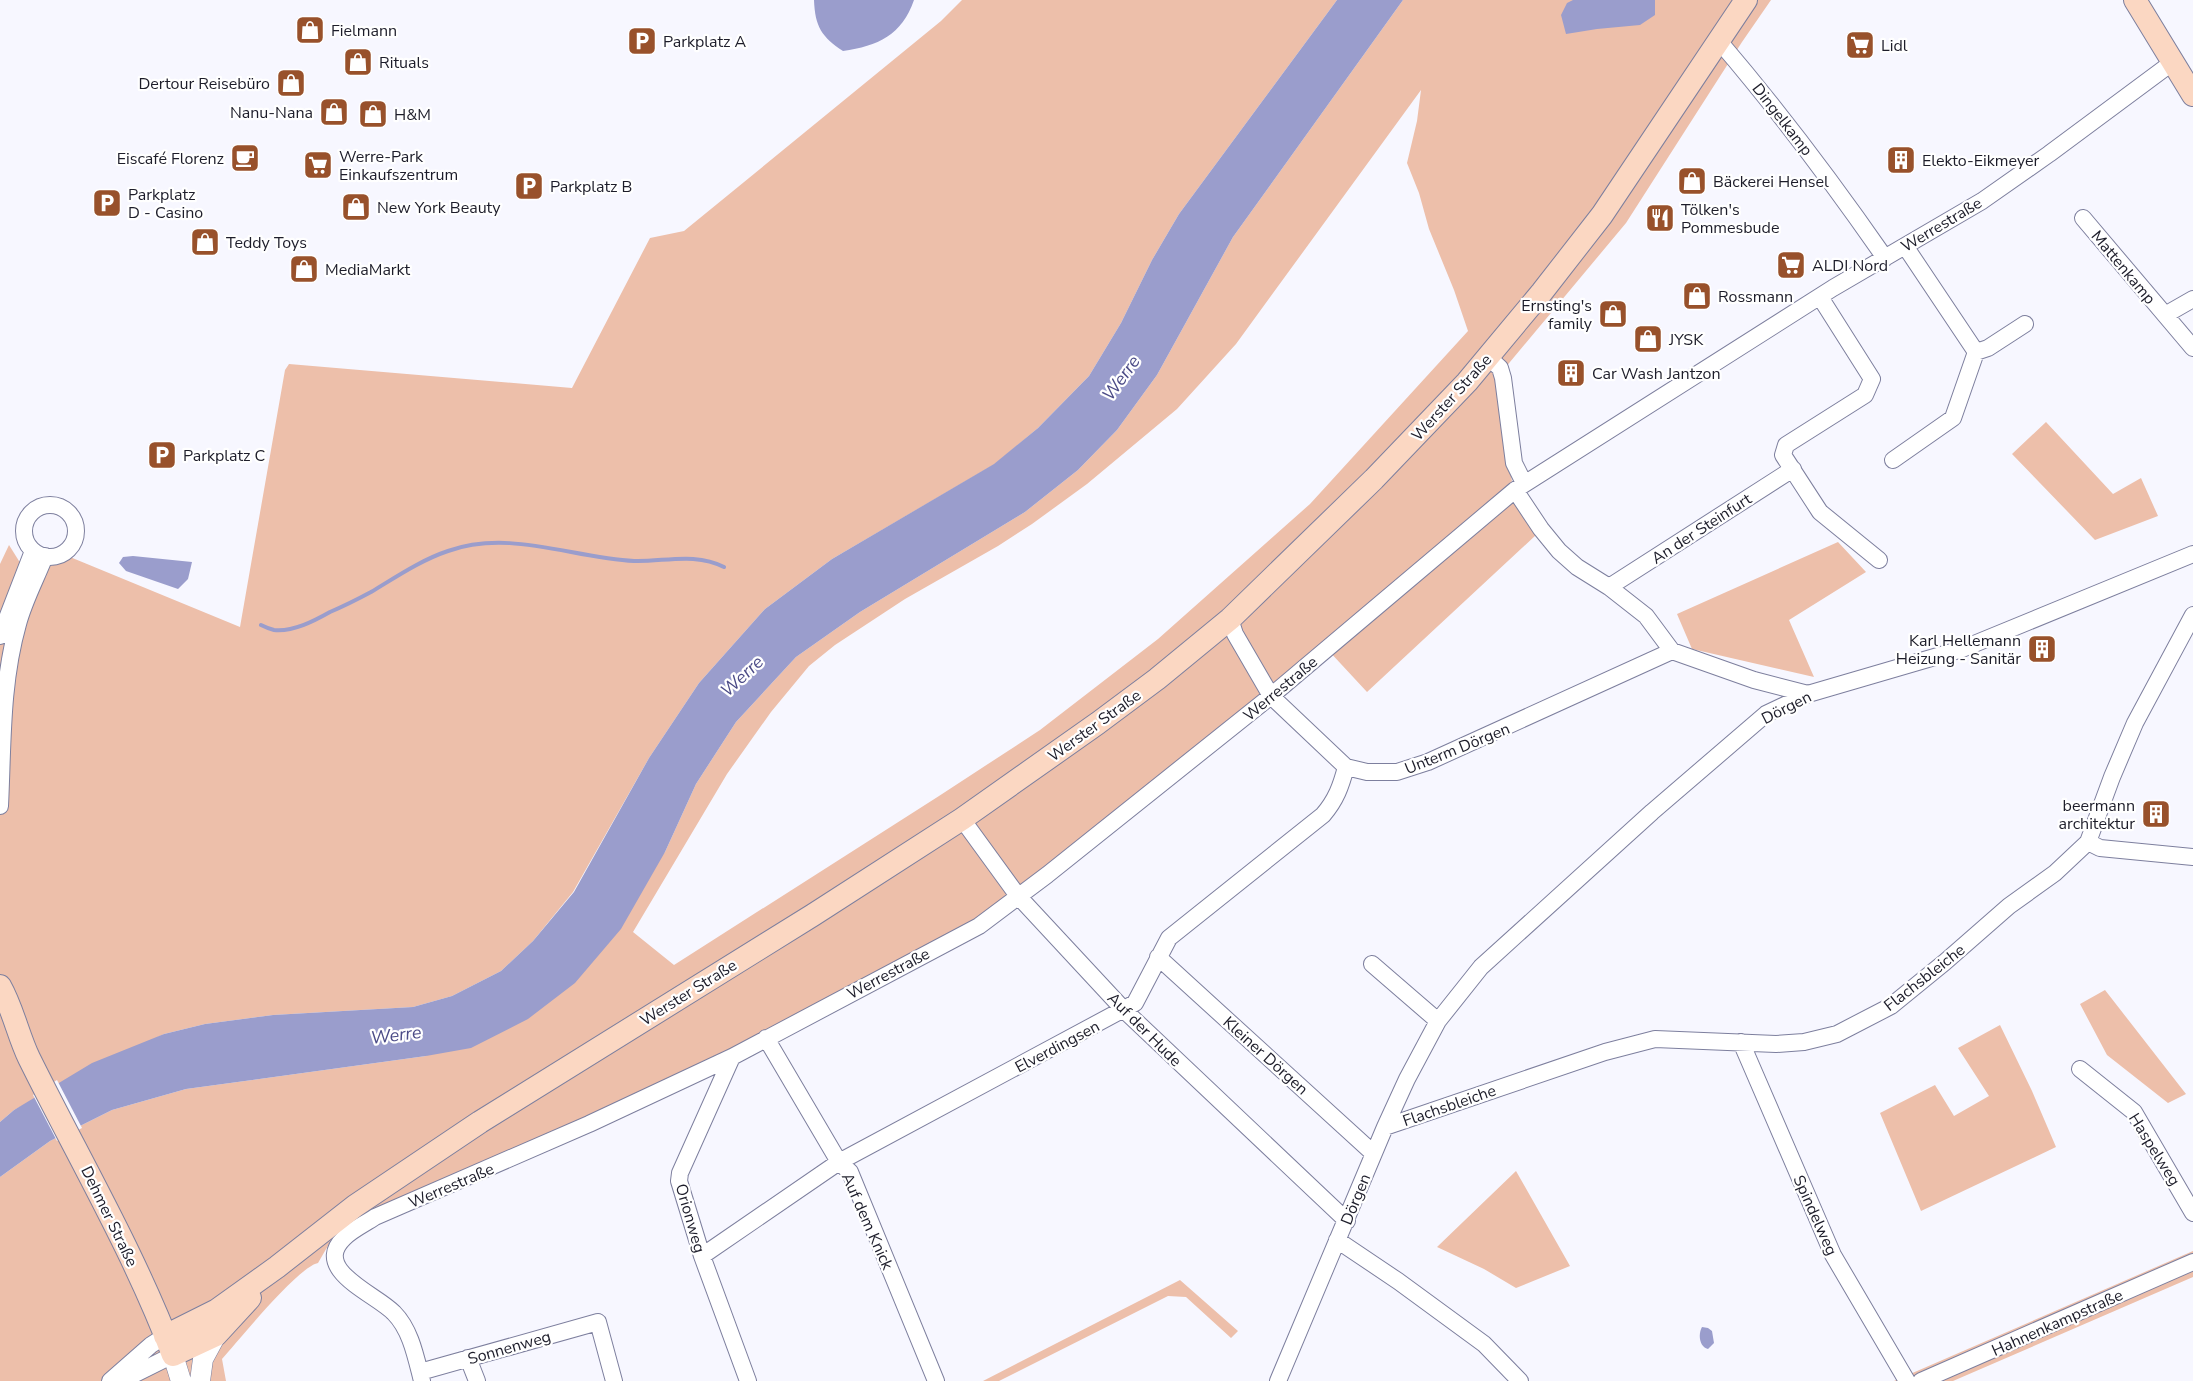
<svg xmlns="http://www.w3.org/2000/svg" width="2193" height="1381" font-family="'Nunito Sans',sans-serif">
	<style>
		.green { fill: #edbfaa; fill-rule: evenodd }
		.water { fill: #9a9dcc }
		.pier { fill: #f7f7ff }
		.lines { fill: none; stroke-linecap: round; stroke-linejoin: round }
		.stream { stroke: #9a9dcc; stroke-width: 4 }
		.minor-casing { stroke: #7d7f9e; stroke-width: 18 }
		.tertiary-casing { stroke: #7d7f9e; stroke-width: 21 }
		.secondary-casing { stroke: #7d7f9e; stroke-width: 24 }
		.minor { stroke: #fff; stroke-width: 16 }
		.tertiary { stroke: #fff; stroke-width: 20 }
		.secondary { stroke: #fbd7c2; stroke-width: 22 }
		.labels { text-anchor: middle; stroke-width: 4.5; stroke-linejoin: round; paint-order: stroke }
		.poi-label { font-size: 16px; fill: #1d1d2a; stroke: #fff; text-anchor: start }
		.street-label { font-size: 16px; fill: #1d1d2a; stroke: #fff }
		.water-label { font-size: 18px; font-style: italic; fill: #4b4b87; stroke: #fff }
	</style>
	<rect width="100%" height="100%" fill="#f7f7ff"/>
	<path class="green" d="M962,0H1337L1179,214L1152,260L1121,323L1089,376L1038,428L995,464L832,559L765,609L699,683L649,758L573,892L533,941L501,971L452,996L413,1007L273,1015L205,1024L164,1034L14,1110L0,1122V564L9,545L19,561C43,570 48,569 70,557L240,627L285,370L289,364L572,388L650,238L684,231L941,21Z
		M1403,0H1771L1742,42L1626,223L1500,374L1506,452L1512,481L1506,488L1536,535L1367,692L1328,650L978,924L746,1046L370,1212L329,1244L318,1263C298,1267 238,1341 222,1359L226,1381H0V1177L50,1141L112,1110L186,1089L426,1056L665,852L696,784L736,722L796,657L860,612L1025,512L1078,470L1117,430L1157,375L1233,237ZM1421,90L1417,121L1407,163L1419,193L1429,229L1454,290L1468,331L1310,504L1158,639L1040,730L939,796L674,965L633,932L727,774L771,712L809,666L835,645L905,599L998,546L1032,524L1087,484L1177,409L1236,344Z
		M2046,422L2113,494L2141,478L2158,516L2095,540L2012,454Z
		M1838,542L1866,572L1789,620L1814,677L1692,649L1677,614Z
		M2105,990L2186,1094L2168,1103L2107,1055L2080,1004Z
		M2000,1025L2032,1091L2056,1147L1921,1211L1880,1113L1935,1085L1954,1116L1989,1096L1958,1048Z
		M1516,1171L1570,1266L1516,1288L1484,1269L1437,1247Z
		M2193,1251V1277L1953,1381H1894Z
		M1180,1280L1238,1331L1231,1338L1186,1297L1168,1296L999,1381H983Z"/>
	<path class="water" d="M814,0H914C902,35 878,46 843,51C822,37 815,27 814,0Z
		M1337,0H1403L1233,237L1157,375L1117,430L1078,470L1025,512L860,612L796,657L736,722L696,784L665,852L621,929L575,983L528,1019L471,1048L426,1056L186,1089L112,1110L50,1141L0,1177V1122L14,1110L92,1063L164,1034L205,1024L273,1015L413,1007L452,996L501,971L533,941L574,892L649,758L699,683L765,609L832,559L994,464L1038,428L1089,376L1121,323L1152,260L1179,214Z
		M1573,0H1655V15L1640,25L1597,29L1566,34L1561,15L1567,3Z
		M133,556L192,562L188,579L178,589L126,571L119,563L123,557Z
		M1702,1327L1708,1328L1712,1331L1714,1343L1708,1349C1699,1347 1698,1334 1702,1327Z"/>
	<path class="pier" d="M57,1080L82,1128L57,1141L33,1095Z"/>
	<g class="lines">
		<path class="stream" d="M261,625C265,627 270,629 274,630C293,632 314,621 330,612C344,606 358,599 371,592C396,577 421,560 448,551C510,529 572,558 634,561C664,562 695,552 724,567"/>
		<g class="minor-casing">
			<path id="minor" d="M1719,41C1778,110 1833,183 1885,258
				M2083,218L2193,348
				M1820,297L1872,379L1865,395L1786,445L1783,455L1820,512L1879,560
				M2165,315L2193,299
				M1976,352L1988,348L2025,324
				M1488,357L1500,368L1503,378L1514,463L1524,483
				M1893,460L1953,418L1976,352L1905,246
				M1515,490L1541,529L1559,551L1577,567L1609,587L1646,616L1672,651L1754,680L1808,694
				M24 531a26 26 0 1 1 52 0a26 26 0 1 1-52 0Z
				M1609,587L1793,469
				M1230,619L1235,634L1271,696L1346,767L1367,772H1397L1428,762L1672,651
				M0,636L33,551
				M0,806C3,745 1,684 18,624C24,601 36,579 45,556
				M962,819L1018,896L1124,1010L1347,1221
				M2088,842L2100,848L2193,857
				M1158,957L1373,1153
				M1372,964L1438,1021
				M766,1038L839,1162L850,1172L936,1381
				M1741,1042L1833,1255L1907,1381
				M732,1057L680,1173L679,1181L702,1256L748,1381
				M2080,1069L2134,1112L2193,1213
				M1385,1127L1605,1052L1655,1039L1776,1044L1804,1042L1837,1034L1891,1006L1945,962L2009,906L2055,873L2088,842L2112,777L2135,723L2193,615
				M1337,1240L1398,1281L1484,1344L1520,1381
				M702,1256L839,1162L1135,1003L1169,938L1323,815C1336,800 1341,786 1346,767
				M468,1358L477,1381
				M420,1372L598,1322L614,1381
				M110,1381L151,1345L165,1336
				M121,1381L173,1355
				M422,1381C416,1358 411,1330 394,1313C376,1294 311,1270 344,1238C353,1229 365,1224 375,1217L589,1124L732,1057L979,926L1047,875L1271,696L1515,490L1833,288L1982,201L2049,154L2173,62
				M1278,1381L1385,1127L1407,1079L1438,1021L1481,967L1652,812L1766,714L1808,694L1962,649L2193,554
				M1921,1381L2193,1262"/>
		</g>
		<g class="tertiary-casing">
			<path id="tertiary" d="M173,1355L181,1381
				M200,1381L203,1359L216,1335"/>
		</g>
		<g class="secondary-casing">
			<path id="secondary" d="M2135,0L2193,95
				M0,986C13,1009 18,1035 29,1058C78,1157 134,1252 173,1355L216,1335L250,1298
				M165,1336L217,1310L277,1267L355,1206L480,1122L813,915L962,819L1098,723L1157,679L1230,619L1374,479L1467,382L1542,292L1602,215L1746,0"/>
		</g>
		<use href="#minor" class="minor"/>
		<use href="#tertiary" class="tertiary"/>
		<use href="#secondary" class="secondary"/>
	</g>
	<defs>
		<g id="shop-square" transform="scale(1.5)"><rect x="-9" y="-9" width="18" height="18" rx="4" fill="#98512b" stroke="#fff"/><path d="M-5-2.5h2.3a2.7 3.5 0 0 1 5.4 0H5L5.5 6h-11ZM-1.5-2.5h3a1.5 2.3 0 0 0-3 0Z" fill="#fff"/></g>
		<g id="parking-square" transform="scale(1.5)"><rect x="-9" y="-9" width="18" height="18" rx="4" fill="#98512b" stroke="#fff"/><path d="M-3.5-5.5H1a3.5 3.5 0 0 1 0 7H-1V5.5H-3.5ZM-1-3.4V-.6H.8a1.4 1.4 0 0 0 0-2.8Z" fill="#fff"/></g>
		<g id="supermarket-square" transform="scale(1.5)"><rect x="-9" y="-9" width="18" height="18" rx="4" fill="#98512b" stroke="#fff"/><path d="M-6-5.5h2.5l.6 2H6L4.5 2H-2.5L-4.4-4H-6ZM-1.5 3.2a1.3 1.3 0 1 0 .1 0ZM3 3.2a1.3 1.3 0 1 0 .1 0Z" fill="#fff"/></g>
		<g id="cafe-square" transform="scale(1.5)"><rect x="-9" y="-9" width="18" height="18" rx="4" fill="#98512b" stroke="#fff"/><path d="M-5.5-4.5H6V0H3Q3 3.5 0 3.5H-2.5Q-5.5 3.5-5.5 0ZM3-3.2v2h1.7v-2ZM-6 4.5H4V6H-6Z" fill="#fff"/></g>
		<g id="building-square" transform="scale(1.5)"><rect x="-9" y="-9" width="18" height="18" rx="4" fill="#98512b" stroke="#fff"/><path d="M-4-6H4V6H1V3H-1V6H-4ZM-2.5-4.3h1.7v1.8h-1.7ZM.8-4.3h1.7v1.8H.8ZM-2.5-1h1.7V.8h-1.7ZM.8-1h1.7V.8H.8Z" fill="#fff"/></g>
		<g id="restaurant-square" transform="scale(1.5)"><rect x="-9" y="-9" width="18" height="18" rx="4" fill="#98512b" stroke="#fff"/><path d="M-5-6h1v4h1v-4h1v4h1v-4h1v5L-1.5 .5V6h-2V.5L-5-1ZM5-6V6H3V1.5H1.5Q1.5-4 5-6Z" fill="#fff"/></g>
	</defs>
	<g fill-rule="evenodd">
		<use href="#shop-square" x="310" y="30"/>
		<use href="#parking-square" x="642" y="41"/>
		<use href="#supermarket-square" x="1860" y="45"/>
		<use href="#shop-square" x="358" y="62"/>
		<use href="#shop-square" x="291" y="83"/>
		<use href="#shop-square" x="334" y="112"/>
		<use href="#shop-square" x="373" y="114"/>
		<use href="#cafe-square" x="245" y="158"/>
		<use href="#building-square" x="1901" y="160"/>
		<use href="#supermarket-square" x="318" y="165"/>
		<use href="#shop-square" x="1692" y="181"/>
		<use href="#parking-square" x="529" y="186"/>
		<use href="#parking-square" x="107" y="203"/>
		<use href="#shop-square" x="356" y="207"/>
		<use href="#restaurant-square" x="1660" y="218"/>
		<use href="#shop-square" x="205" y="242"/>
		<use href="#supermarket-square" x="1791" y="265"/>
		<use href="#shop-square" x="304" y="269"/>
		<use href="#shop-square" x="1697" y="296"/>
		<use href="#shop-square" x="1613" y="314"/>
		<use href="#shop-square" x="1648" y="339"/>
		<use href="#building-square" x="1571" y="373"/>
		<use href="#parking-square" x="162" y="455"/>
		<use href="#building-square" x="2042" y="649"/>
		<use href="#building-square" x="2156" y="814"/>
	</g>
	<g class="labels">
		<g class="poi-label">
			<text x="331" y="36">Fielmann</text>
			<text x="663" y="47">Parkplatz A</text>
			<text x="1881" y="51">Lidl</text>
			<text x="379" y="68">Rituals</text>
			<text x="270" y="89" text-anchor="end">Dertour Reisebüro</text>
			<text x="313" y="118" text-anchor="end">Nanu-Nana</text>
			<text x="394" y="120">H&amp;M</text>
			<text x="339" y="162">Werre-Park<tspan x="339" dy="18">Einkaufszentrum</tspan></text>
			<text x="224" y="164" text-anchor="end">Eiscafé Florenz</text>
			<text x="1922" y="166">Elekto-Eikmeyer</text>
			<text x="1713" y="187">Bäckerei Hensel</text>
			<text x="550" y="192">Parkplatz B</text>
			<text x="128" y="200">Parkplatz<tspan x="128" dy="18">D - Casino</tspan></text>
			<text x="377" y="213">New York Beauty</text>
			<text x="1681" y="215">Tölken's<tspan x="1681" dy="18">Pommesbude</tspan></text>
			<text x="226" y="248">Teddy Toys</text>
			<text x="1812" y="271">ALDI Nord</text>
			<text x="325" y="275">MediaMarkt</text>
			<text x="1718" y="302">Rossmann</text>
			<text x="1592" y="311" text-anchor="end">Ernsting's<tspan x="1592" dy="18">family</tspan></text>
			<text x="1669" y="345">JYSK</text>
			<text x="1592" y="379">Car Wash Jantzon</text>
			<text x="183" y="461">Parkplatz C</text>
			<text x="2021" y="646" text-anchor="end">Karl Hellemann<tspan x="2021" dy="18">Heizung - Sanitär</tspan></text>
			<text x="2135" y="811" text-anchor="end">beermann<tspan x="2135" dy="18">architektur</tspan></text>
		</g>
		<g class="street-label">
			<text transform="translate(1783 119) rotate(52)" y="6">Dingelkamp</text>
			<text transform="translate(1941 224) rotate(-31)" y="6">Werrestraße</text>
			<text transform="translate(2124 267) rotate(50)" y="6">Mattenkamp</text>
			<text transform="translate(1451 397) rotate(-48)" y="6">Werster Straße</text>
			<text transform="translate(1701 528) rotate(-33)" y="6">An der Steinfurt</text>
			<text transform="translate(1280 688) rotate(-40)" y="6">Werrestraße</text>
			<text transform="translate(1786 707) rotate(-27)" y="6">Dörgen</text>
			<text transform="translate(1094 725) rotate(-36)" y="6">Werster Straße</text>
			<text transform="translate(1457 748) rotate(-22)" y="6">Unterm Dörgen</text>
			<text transform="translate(888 973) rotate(-28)" y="6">Werrestraße</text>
			<text transform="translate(1924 977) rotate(-38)" y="6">Flachsbleiche</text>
			<text transform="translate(688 992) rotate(-32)" y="6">Werster Straße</text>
			<text transform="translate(1145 1029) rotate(45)" y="6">Auf der Hude</text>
			<text transform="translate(1057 1046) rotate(-28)" y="6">Elverdingsen</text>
			<text transform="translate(1266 1055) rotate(42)" y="6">Kleiner Dörgen</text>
			<text transform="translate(1449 1105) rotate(-19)" y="6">Flachsbleiche</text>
			<text transform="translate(2155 1149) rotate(58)" y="6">Haspelweg</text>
			<text transform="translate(451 1185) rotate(-23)" y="6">Werrestraße</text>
			<text transform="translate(1355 1199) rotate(-68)" y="6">Dörgen</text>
			<text transform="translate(1816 1215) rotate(66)" y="6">Spindelweg</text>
			<text transform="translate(110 1216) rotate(64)" y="6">Dehmer Straße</text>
			<text transform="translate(691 1218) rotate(74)" y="6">Orionweg</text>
			<text transform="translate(868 1221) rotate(66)" y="6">Auf dem Knick</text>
			<text transform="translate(2057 1322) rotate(-24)" y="6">Hahnenkampstraße</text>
			<text transform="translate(509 1347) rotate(-16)" y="6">Sonnenweg</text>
		</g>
		<g class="water-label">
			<text transform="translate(1121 378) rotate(-54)" y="6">Werre</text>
			<text transform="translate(742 676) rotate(-43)" y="6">Werre</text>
			<text transform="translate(396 1035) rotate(-7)" y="6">Werre</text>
		</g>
	</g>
</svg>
